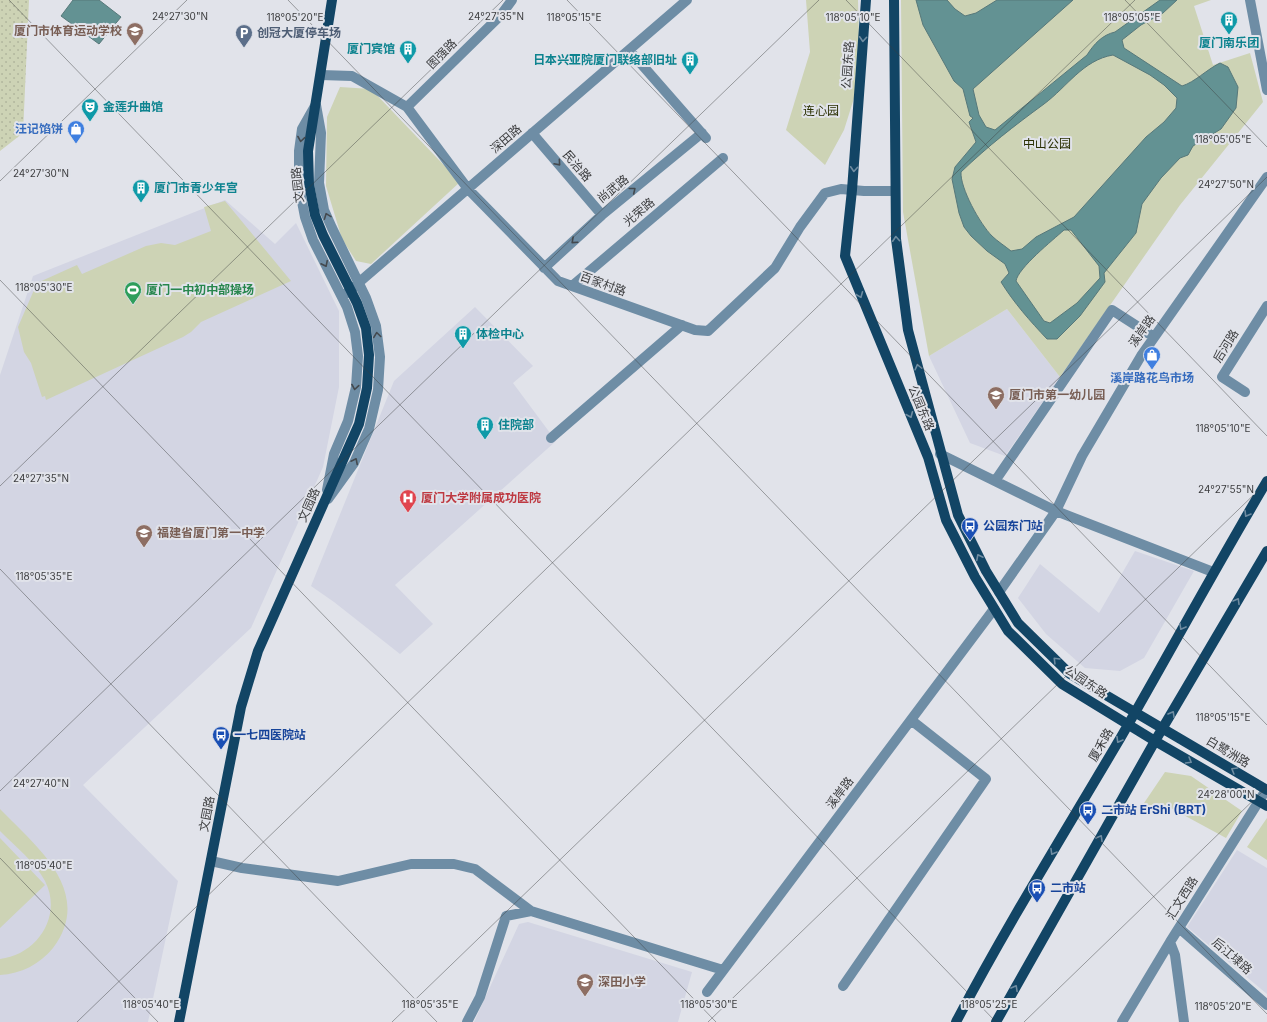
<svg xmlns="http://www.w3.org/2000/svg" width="1267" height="1022" font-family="Inter,'Noto Sans SC',sans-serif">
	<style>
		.built { fill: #d3d5e3 }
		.green { fill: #cdd3b5 }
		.garden { fill: url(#garden-dots) }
		.water { fill: #639293; stroke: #57787a; fill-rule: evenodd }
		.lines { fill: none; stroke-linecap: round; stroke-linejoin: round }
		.minor { stroke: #6e8da5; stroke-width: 10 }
		.major { stroke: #124565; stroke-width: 10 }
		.oneway { stroke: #6f8ca1 }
		.oneway2 { stroke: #44494e }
		.ticks { fill: none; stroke: #3c3d3f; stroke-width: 1; stroke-opacity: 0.45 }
		.labels { text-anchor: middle; stroke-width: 4; stroke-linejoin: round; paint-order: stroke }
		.education-label { font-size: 12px; font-weight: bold; fill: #785e54; stroke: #e1e3ea; text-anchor: start }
		.service-label { font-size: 12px; font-weight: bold; fill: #4e5e75; stroke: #e1e3ea; text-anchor: start }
		.culture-label { font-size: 12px; font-weight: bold; fill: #0d838f; stroke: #e1e3ea; text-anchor: start }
		.street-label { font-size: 12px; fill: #3c3d3f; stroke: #e1e3ea }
		.park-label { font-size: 12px; fill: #292f01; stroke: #e1e3ea }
		.shop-label { font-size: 12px; font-weight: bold; fill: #366cbe; stroke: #e1e3ea; text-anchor: end }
		.leisure-label { font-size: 12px; font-weight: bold; fill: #27864d; stroke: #e1e3ea; text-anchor: start }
		.health-label { font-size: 12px; font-weight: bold; fill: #be3a42; stroke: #e1e3ea; text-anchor: start }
		.transit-label { font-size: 12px; font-weight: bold; fill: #164399; stroke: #e1e3ea; text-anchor: start }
		.ticks-label { font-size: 10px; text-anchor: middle; fill: #3c3d3f; stroke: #e1e3ea; stroke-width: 4; stroke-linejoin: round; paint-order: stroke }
	</style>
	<defs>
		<pattern id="garden-dots" width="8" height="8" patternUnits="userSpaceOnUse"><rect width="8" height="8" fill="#cdd3b5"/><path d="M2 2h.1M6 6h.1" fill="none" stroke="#b1b69d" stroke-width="1.8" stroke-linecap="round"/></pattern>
	</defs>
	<rect width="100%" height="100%" fill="#e1e3ea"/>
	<path class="built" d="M225,200L275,244L296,223L339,311V387L323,467L251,628L83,785L178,881L148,1022H0V375L33,276Z
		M475,307L533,366L513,383L556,441L395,585L433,624L400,654L334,602L311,586L394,381Z
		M1007,309L1060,377L1005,456L970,443L929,356Z
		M1135,551L1194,571L1144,658L1120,671L1085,668L1046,634L1018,598L1040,564L1099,613Z
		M1237,850L1267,868V994L1187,927Z
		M528,922L692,972L678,1022H474L519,924Z"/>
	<path class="green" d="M806,0H858L860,79L844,130L825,165L786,130L810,52Z
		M901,0H1211L1194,6L1213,65L1250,53L1263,102L1180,205L1060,377L1007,309L929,356L903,212Z
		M340,87L371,89L460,182L371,264L356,261L342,239L326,186L327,117Z
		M225,201L291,281L201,322L191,332L183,337L46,400L45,396L42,397L31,363L24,352L18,327L37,283L77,265L82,274L146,246L161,243L175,245L211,231L204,207Z
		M1165,772L1191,776L1242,811L1226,838L1167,806H1152L1140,809Z
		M0,809C36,846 95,892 53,948C40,964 21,974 0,975V959C37,955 63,916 45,881C35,862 15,846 0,831Z
		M1267,818V860L1247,847Z
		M0,838L45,885L0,928Z"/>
	<path class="garden" d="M0,0H29L23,133L0,151Z"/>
	<path class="water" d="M73,0H99L121,17L99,44L61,16Z
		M916,0H947L955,9L965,16L976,13L997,0H1073L973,89L979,115L986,127L995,130L1087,55C1094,44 1102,35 1115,32L1160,0H1177L1163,13L1141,25L1122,40L1124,48L1182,86C1195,82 1206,70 1220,63L1228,67L1238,87L1236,108L1221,129L1193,146L1188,155L1180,158L1161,178L1142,204L1136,233L1104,273L1105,282L1080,316L1057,339H1047C1030,321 1014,303 1001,282L1009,273L1005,264L987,251L971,236L964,227L959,213L952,179L955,167L976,142L969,122L973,118L970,116L963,89L954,81L923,25ZM1113,55L1150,75L1164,85L1177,98L1176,108L1164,122L1146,137L1074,217L1036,237L1022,249L1011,251C1005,246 997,241 992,236C980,224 960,188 961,172C988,146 1014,126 1044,104C1067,87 1083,60 1113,55ZM1064,230H1071L1099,266L1100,278L1077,303L1050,323L1044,321L1016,281C1018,268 1053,240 1064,230Z"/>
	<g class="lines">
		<path class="minor" d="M1250,0L1267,90
			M629,50L706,138
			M321,75L352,76L407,107L468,189L558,281L695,330L708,331L775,268L800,227L825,193L841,189L864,191H895
			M316,105L321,133L319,183L324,210L332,228L366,298L376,326L380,357L378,390L369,429L354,463L328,499
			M315,106L302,129L299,151V186L305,217L313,240L347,307L355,332L358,356L356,387L348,421L334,454L327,490
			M407,107L501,15L512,0
			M532,133L602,215
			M544,268L602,215L702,133
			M572,286L723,158
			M342,297L687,0
			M1245,392L1222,377L1267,306
			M551,438L682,325
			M940,454L1056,511L1213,572
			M995,481L1112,310L1154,337
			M999,592L1056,511L1082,456L1141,356L1267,177
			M211,861L242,868L338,881L411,864H454L475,869L531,911L723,970
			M1179,928L1267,1005
			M1170,942L1175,955L1184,1022
			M843,986L986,779L911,720
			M707,992L994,609
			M467,1022L480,997L506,916L531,911
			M1122,1022L1170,942L1266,790"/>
		<path class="major" d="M866,0L852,190L845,256L928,457L946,520L975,577L1008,631L1062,684L1155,741L1267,806
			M894,0L896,239L908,330L958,515L986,571L1018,623L1070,674L1267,790
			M179,1022L241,707L258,651L359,424L367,388L369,355L366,328L357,303L323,235L315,215L309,184L308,151L332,0
			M956,1022C1007,925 1065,832 1121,737C1170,652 1217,565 1267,481
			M996,1022L1155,741L1267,551"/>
	</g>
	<defs><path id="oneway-chevron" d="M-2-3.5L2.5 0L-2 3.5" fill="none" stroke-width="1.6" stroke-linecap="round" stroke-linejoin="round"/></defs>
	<g class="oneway">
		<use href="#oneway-chevron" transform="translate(863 39) rotate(94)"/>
		<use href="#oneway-chevron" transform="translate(854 169) rotate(94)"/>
		<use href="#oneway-chevron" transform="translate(896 239) rotate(-94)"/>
		<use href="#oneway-chevron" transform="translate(860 295) rotate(68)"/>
		<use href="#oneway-chevron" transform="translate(918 367) rotate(-104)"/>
		<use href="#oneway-chevron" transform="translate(910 415) rotate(67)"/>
		<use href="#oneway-chevron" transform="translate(1247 514) rotate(121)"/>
		<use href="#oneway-chevron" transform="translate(979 557) rotate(-117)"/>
		<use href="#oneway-chevron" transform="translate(1237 601) rotate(-60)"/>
		<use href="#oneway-chevron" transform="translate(1182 627) rotate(119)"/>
		<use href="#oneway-chevron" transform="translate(1056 660) rotate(-135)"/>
		<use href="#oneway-chevron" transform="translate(1172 714) rotate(-60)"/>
		<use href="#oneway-chevron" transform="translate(1119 740) rotate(120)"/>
		<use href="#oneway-chevron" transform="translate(1189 761) rotate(30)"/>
		<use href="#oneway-chevron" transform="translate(1234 770) rotate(-149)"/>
		<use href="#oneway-chevron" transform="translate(1100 838) rotate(-60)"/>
		<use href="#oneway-chevron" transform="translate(1053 852) rotate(120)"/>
		<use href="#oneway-chevron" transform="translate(1015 988) rotate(-61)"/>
	</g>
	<g class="oneway2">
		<use href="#oneway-chevron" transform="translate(301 139) rotate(99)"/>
		<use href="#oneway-chevron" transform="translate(558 163) rotate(49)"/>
		<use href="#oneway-chevron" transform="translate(633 190) rotate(-39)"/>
		<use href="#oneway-chevron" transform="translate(327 216) rotate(-111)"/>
		<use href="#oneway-chevron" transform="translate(574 241) rotate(138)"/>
		<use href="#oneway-chevron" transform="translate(325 264) rotate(64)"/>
		<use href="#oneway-chevron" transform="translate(377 335) rotate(-98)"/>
		<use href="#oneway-chevron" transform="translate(355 387) rotate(99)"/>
		<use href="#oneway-chevron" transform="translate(355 461) rotate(-63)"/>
	</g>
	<path class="ticks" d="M9,0L996,1022M288,0L1267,1014M567,0L1267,725M846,0L1267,436M1125,0L1267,147M0,181L187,0M0,280L716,1022M0,486L503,0M0,569L437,1022M0,791L819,0M0,858L158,1022M77,1022L1135,0M392,1022L1267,177M708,1022L1267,482M1024,1022L1267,787"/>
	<defs>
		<g id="building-pin" transform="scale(0.9)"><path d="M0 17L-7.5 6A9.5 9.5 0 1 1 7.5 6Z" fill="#0f9aa8" stroke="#e1e3ea"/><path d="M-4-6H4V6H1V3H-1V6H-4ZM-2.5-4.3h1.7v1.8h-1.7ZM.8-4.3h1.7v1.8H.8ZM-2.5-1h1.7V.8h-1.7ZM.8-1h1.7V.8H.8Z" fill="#fff"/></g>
		<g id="school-pin" transform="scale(0.9)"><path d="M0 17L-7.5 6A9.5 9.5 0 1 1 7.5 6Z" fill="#8d6e63" stroke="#e1e3ea"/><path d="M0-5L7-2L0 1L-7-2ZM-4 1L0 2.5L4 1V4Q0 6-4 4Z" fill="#fff"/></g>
		<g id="parking-pin" transform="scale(0.9)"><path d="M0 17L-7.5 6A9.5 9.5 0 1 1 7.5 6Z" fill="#5c6f8a" stroke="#e1e3ea"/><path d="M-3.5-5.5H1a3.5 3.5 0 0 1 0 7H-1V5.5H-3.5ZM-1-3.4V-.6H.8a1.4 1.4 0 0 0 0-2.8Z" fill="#fff"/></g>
		<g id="theatre-pin" transform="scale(0.9)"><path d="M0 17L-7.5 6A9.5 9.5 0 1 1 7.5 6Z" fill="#0f9aa8" stroke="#e1e3ea"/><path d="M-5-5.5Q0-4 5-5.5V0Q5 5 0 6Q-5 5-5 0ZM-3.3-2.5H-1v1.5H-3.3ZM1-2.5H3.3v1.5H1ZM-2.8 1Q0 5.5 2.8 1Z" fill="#fff"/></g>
		<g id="shop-pin" transform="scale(0.9)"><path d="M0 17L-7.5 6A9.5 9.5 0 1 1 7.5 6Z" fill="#3f7fe0" stroke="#e1e3ea"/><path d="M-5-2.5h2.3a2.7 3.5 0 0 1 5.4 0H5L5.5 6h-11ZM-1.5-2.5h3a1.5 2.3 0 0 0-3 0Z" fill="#fff"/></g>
		<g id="stadium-pin" transform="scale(0.9)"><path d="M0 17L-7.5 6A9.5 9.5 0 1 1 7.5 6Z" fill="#2e9e5b" stroke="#e1e3ea"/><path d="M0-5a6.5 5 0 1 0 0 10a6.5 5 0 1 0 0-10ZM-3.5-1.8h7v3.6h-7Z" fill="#fff"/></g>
		<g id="hospital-pin" transform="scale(0.9)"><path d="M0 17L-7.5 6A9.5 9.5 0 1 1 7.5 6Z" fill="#e0444e" stroke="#e1e3ea"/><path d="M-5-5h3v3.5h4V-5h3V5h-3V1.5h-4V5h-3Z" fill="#fff"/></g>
		<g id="bus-pin" transform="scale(0.9)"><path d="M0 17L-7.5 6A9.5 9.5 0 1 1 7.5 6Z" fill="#1a4fb4" stroke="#e1e3ea"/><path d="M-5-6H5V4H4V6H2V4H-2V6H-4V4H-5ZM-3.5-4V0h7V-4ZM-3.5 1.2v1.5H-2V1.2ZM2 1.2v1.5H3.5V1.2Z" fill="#fff"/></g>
	</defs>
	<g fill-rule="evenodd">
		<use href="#building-pin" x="1229" y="20"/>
		<use href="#school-pin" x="135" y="31"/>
		<use href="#parking-pin" x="244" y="33"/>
		<use href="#building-pin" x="408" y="49"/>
		<use href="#building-pin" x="690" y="60"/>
		<use href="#theatre-pin" x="90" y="107"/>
		<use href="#shop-pin" x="76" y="129"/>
		<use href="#building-pin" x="141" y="188"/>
		<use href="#stadium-pin" x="133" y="290"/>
		<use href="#building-pin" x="463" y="334"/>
		<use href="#shop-pin" x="1152" y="355"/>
		<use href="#school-pin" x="996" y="395"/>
		<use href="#building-pin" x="485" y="425"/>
		<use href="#hospital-pin" x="408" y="498"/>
		<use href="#bus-pin" x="970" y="526"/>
		<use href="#school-pin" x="144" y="533"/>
		<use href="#bus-pin" x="221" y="735"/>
		<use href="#bus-pin" x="1088" y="810"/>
		<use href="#bus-pin" x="1037" y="888"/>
		<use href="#school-pin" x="585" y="982"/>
	</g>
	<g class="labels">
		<g class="education-label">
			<text x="122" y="35" text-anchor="end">厦门市体育运动学校</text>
			<text x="1009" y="399">厦门市第一幼儿园</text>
			<text x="157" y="537">福建省厦门第一中学</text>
			<text x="598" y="986">深田小学</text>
		</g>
		<g class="service-label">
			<text x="257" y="37">创冠大厦停车场</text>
		</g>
		<g class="culture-label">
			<text x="1229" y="47" text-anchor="middle">厦门南乐团</text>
			<text x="395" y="53" text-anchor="end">厦门宾馆</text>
			<text x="677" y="64" text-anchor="end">日本兴亚院厦门联络部旧址</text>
			<text x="103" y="111">金莲升曲馆</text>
			<text x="154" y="192">厦门市青少年宫</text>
			<text x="476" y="338">体检中心</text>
			<text x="498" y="429">住院部</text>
		</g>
		<g class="street-label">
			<text transform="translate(442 54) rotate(-45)" y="4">图强路</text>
			<text transform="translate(848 65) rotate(-86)" y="4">公园东路</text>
			<text transform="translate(506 139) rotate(-41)" y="4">深田路</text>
			<text transform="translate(577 166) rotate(49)" y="4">民治路</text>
			<text transform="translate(298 185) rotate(-96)" y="4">文园路</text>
			<text transform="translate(613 189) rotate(-39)" y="4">尚武路</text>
			<text transform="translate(639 212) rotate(-40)" y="4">光荣路</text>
			<text transform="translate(603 284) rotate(20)" y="4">百家村路</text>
			<text transform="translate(1142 331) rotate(-55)" y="4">溪岸路</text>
			<text transform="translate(1226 346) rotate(-58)" y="4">后河路</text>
			<text transform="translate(921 408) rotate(67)" y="4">公园东路</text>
			<text transform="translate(309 505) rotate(-66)" y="4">文园路</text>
			<text transform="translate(1086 682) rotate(34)" y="4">公园东路</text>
			<text transform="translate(1101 745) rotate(-60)" y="4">厦禾路</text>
			<text transform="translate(1228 752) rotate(31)" y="4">白鹭洲路</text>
			<text transform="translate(840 793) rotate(-53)" y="4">溪岸路</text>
			<text transform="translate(207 814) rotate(-79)" y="4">文园路</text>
			<text transform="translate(1182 898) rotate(-58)" y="4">汇文西路</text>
			<text transform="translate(1232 956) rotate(41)" y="4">后江埭路</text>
		</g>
		<g class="park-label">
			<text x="821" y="115">连心园</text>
			<text x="1047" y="148">中山公园</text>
		</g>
		<g class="shop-label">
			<text x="63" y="133">汪记馅饼</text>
			<text x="1152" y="382" text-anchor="middle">溪岸路花鸟市场</text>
		</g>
		<g class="leisure-label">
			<text x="146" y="294">厦门一中初中部操场</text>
		</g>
		<g class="health-label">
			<text x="421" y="502">厦门大学附属成功医院</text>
		</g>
		<g class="transit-label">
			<text x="983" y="530">公园东门站</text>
			<text x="234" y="739">一七四医院站</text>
			<text x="1101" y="814">二市站 ErShi (BRT)</text>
			<text x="1050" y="892">二市站</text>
		</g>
	</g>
	<g class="ticks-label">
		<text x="180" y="20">24°27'30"N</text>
		<text x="496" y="20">24°27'35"N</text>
		<text x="1132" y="21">118°05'05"E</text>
		<text x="295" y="21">118°05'20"E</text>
		<text x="574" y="21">118°05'15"E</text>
		<text x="853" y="21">118°05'10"E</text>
		<text x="1223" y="143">118°05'05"E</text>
		<text x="41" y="177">24°27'30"N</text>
		<text x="1226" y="188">24°27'50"N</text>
		<text x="44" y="291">118°05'30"E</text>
		<text x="1223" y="432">118°05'10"E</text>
		<text x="41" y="482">24°27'35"N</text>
		<text x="1226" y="493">24°27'55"N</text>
		<text x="44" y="580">118°05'35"E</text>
		<text x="1223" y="721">118°05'15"E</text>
		<text x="41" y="787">24°27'40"N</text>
		<text x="1226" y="798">24°28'00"N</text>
		<text x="44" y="869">118°05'40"E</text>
		<text x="151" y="1008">118°05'40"E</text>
		<text x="430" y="1008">118°05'35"E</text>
		<text x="709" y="1008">118°05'30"E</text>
		<text x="989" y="1008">118°05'25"E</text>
		<text x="1223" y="1010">118°05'20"E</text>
	</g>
</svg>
